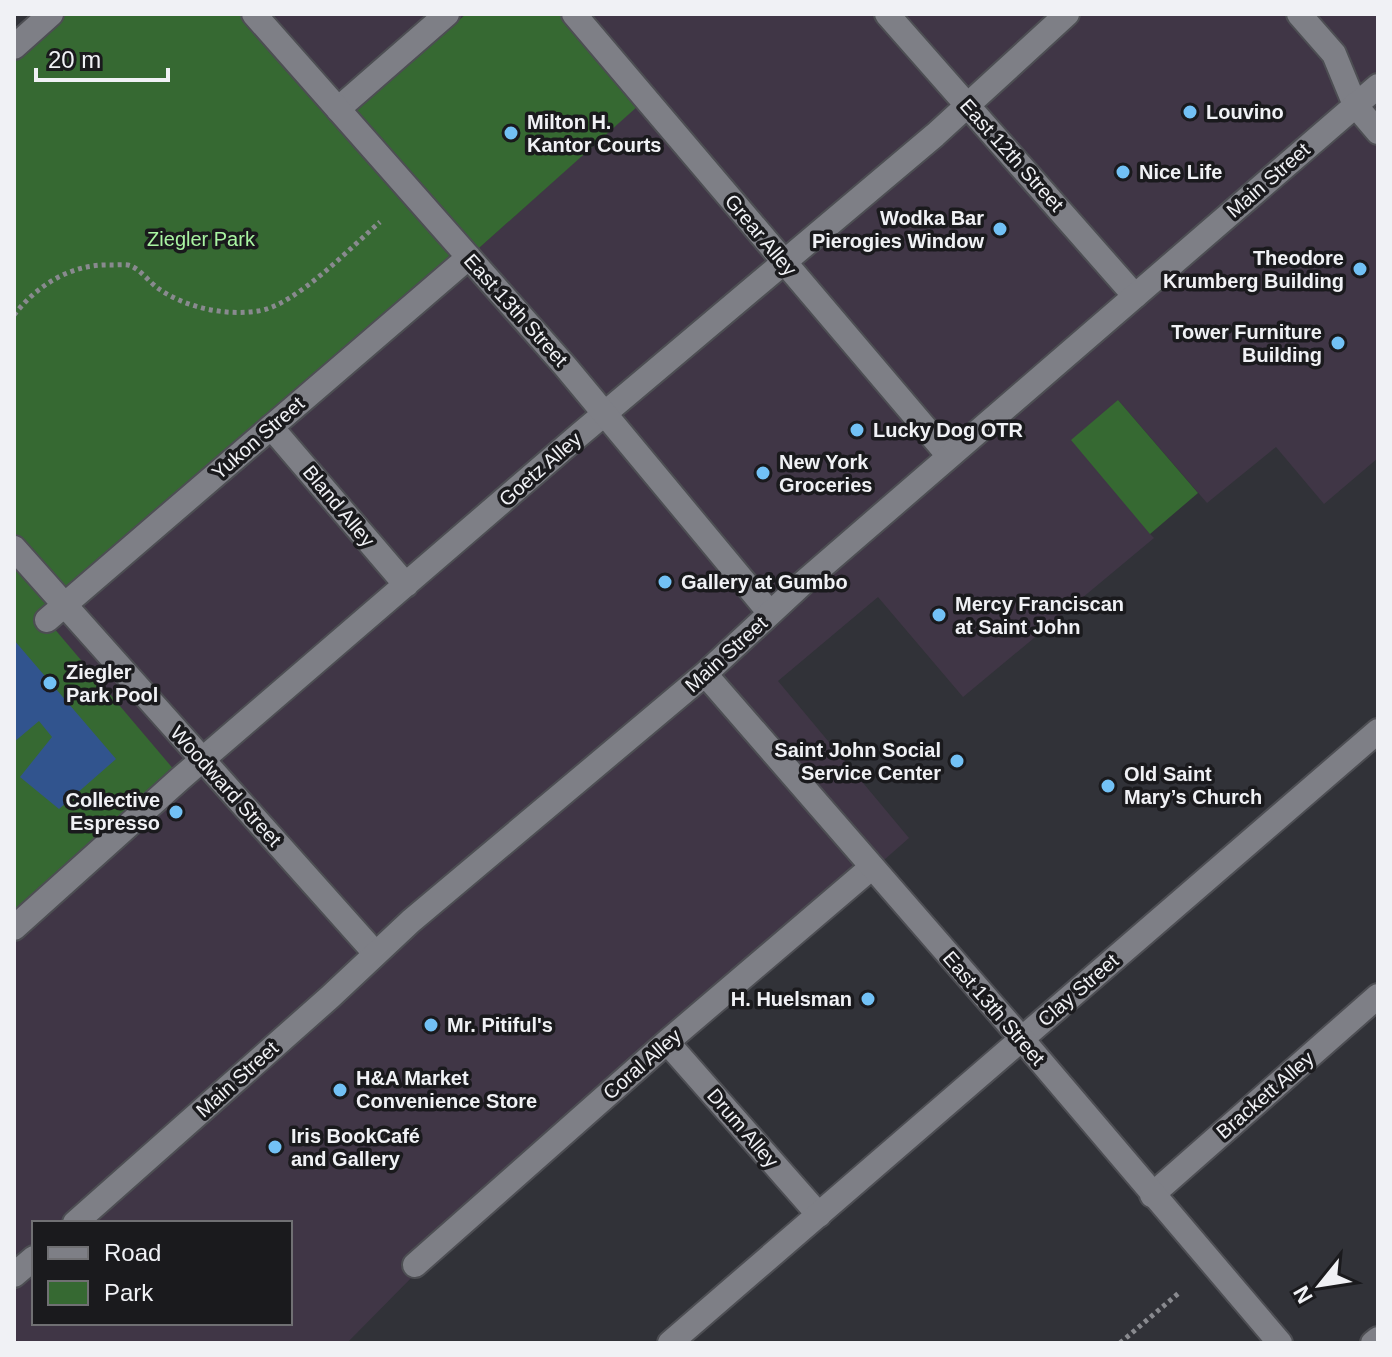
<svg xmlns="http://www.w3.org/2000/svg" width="1392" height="1357" font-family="Helvetica,sans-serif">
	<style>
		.commercial { fill: #403646; fill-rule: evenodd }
		.green { fill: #366932 }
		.water { fill: #31548e }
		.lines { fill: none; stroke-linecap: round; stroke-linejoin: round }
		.lane-casing { stroke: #4d4e53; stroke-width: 28 }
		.street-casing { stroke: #4d4e53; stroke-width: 28 }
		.secondary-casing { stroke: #4d4e53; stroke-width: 28 }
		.path { stroke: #898a8f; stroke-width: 5; stroke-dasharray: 4 4; stroke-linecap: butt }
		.lane { stroke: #7e7f86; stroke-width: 24 }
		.street { stroke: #7e7f86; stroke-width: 24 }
		.secondary { stroke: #7e7f86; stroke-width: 24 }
		.poi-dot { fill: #72c1f5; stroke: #1a1a1d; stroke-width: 3 }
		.labels { text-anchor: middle; stroke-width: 7; stroke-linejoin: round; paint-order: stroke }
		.poi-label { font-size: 20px; font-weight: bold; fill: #f0f1f5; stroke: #1a1a1d; text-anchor: start }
		.street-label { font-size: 20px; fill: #f0f1f5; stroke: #1a1a1d }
		.park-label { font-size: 20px; fill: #a9f4a2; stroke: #1a1a1d }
	</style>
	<rect width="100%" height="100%" fill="#313238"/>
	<path class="commercial" d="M272,14H466L355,109Z
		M559,14H1378V458L1324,504L1276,447L1207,503L1118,400L1150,534L1154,538L963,697L878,597L778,681L909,838L419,1270L347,1343H14V928L47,620L469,257L638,105ZM34,1223H290V1323H34Z"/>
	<path class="green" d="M51,14H254L355,109L466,14H559L638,106L469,257L47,620L181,778L14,928V47Z
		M1118,400L1198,493L1150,534L1071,440Z"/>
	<path class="water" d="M14,640L116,759L59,809L20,777L52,737L39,721L14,742Z"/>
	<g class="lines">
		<g class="lane-casing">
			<path id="lane" d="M574,14L949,456
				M1299,14L1334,54L1355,105
				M338,109L447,14
				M271,427L406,585
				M14,928L181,778L578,436L935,135L1067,14
				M667,1042L819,1215
				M1152,1195L1378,996
				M415,1265L667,1042L872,867"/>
		</g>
		<g class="street-casing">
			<path id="street" d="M254,14L565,366L770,613
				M887,14L1135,296
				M14,548L375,953
				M47,620L469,257
				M670,1343L1378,731"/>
		</g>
		<g class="secondary-casing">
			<path id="secondary" d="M14,47L51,14
				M1355,105L1378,132
				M705,674L1021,1038L1280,1343
				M75,1223L330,997L411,921L705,674L803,583L1378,86
				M14,1275L34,1258
				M1373,1343L1378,1339"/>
		</g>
		<path class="path" d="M14,315C38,284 73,263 113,265C118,265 127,264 131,266C141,270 150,283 159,289C187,308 225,316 258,311C295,306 351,247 380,222
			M1120,1343L1180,1292"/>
		<use href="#lane" class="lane"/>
		<use href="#street" class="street"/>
		<use href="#secondary" class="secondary"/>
	</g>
	<g class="poi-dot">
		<circle cx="1190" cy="112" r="8"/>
		<circle cx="511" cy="133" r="8"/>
		<circle cx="1123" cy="172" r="8"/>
		<circle cx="1000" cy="229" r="8"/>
		<circle cx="1360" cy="269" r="8"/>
		<circle cx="1338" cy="343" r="8"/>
		<circle cx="857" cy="430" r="8"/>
		<circle cx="763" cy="473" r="8"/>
		<circle cx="665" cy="582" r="8"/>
		<circle cx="939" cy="615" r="8"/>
		<circle cx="50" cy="683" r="8"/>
		<circle cx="957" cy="761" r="8"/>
		<circle cx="1108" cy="786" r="8"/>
		<circle cx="176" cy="812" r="8"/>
		<circle cx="868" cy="999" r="8"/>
		<circle cx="431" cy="1025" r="8"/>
		<circle cx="340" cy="1090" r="8"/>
		<circle cx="275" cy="1147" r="8"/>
	</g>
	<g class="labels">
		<g class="poi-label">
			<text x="1206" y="119">Louvino</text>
			<text x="527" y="129">Milton H.<tspan x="527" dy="23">Kantor Courts</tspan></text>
			<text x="1139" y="179">Nice Life</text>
			<text x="984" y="225" text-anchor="end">Wodka Bar<tspan x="984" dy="23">Pierogies Window</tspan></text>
			<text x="1344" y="265" text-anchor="end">Theodore<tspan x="1344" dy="23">Krumberg Building</tspan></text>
			<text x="1322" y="339" text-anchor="end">Tower Furniture<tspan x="1322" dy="23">Building</tspan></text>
			<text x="873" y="437">Lucky Dog OTR</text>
			<text x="779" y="469">New York<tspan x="779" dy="23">Groceries</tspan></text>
			<text x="681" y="589">Gallery at Gumbo</text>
			<text x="955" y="611">Mercy Franciscan<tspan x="955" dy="23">at Saint John</tspan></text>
			<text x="66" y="679">Ziegler<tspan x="66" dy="23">Park Pool</tspan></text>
			<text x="941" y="757" text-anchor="end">Saint John Social<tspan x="941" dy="23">Service Center</tspan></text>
			<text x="1124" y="781">Old Saint<tspan x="1124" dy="23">Mary’s Church</tspan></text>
			<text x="160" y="807" text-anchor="end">Collective<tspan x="160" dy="23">Espresso</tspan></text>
			<text x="852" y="1006" text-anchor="end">H. Huelsman</text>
			<text x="447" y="1032">Mr. Pitiful's</text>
			<text x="356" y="1085">H&amp;A Market<tspan x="356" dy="23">Convenience Store</tspan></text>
			<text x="291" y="1143">Iris BookCafé<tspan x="291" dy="23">and Gallery</tspan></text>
		</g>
		<g class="street-label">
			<text transform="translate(1012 155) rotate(48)" y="7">East 12th Street</text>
			<text transform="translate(1268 180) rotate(-41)" y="7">Main Street</text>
			<text transform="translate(761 235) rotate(50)" y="7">Grear Alley</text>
			<text transform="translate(516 310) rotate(48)" y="7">East 13th Street</text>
			<text transform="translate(258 438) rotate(-41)" y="7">Yukon Street</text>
			<text transform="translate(540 469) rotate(-41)" y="7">Goetz Alley</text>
			<text transform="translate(339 506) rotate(50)" y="7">Bland Alley</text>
			<text transform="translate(726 654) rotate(-42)" y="7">Main Street</text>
			<text transform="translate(226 786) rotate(48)" y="7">Woodward Street</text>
			<text transform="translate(1078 990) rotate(-41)" y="7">Clay Street</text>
			<text transform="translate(994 1008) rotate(49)" y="7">East 13th Street</text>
			<text transform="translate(642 1064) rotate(-41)" y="7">Coral Alley</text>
			<text transform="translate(237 1079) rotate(-42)" y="7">Main Street</text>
			<text transform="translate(1265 1095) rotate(-41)" y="7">Brackett Alley</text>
			<text transform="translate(743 1128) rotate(49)" y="7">Drum Alley</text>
		</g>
		<g class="park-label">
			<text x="201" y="246">Ziegler Park</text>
		</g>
	</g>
	<rect width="1392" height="1357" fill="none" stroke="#f0f1f5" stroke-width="32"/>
	<rect x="32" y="1221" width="260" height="104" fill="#1a1a1d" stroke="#707073" stroke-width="2"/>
	<rect x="48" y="1247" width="40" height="12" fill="#7e7f86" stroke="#707073" stroke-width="2"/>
	<text x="104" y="1261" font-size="24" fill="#f0f1f5">Road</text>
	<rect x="48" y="1281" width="40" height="24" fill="#366932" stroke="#707073" stroke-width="2"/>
	<text x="104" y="1301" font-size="24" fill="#f0f1f5">Park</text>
	<g transform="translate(1320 1285) rotate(240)" stroke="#1a1a1d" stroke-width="6" paint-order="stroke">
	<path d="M0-6L14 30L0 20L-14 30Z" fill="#f0f1f5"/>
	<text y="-12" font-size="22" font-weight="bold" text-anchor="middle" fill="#f0f1f5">N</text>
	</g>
	<path d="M36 68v12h132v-12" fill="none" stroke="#f0f1f5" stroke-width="4"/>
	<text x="48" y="68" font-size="24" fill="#f0f1f5" stroke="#1a1a1d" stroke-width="6" paint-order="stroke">20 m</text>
</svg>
